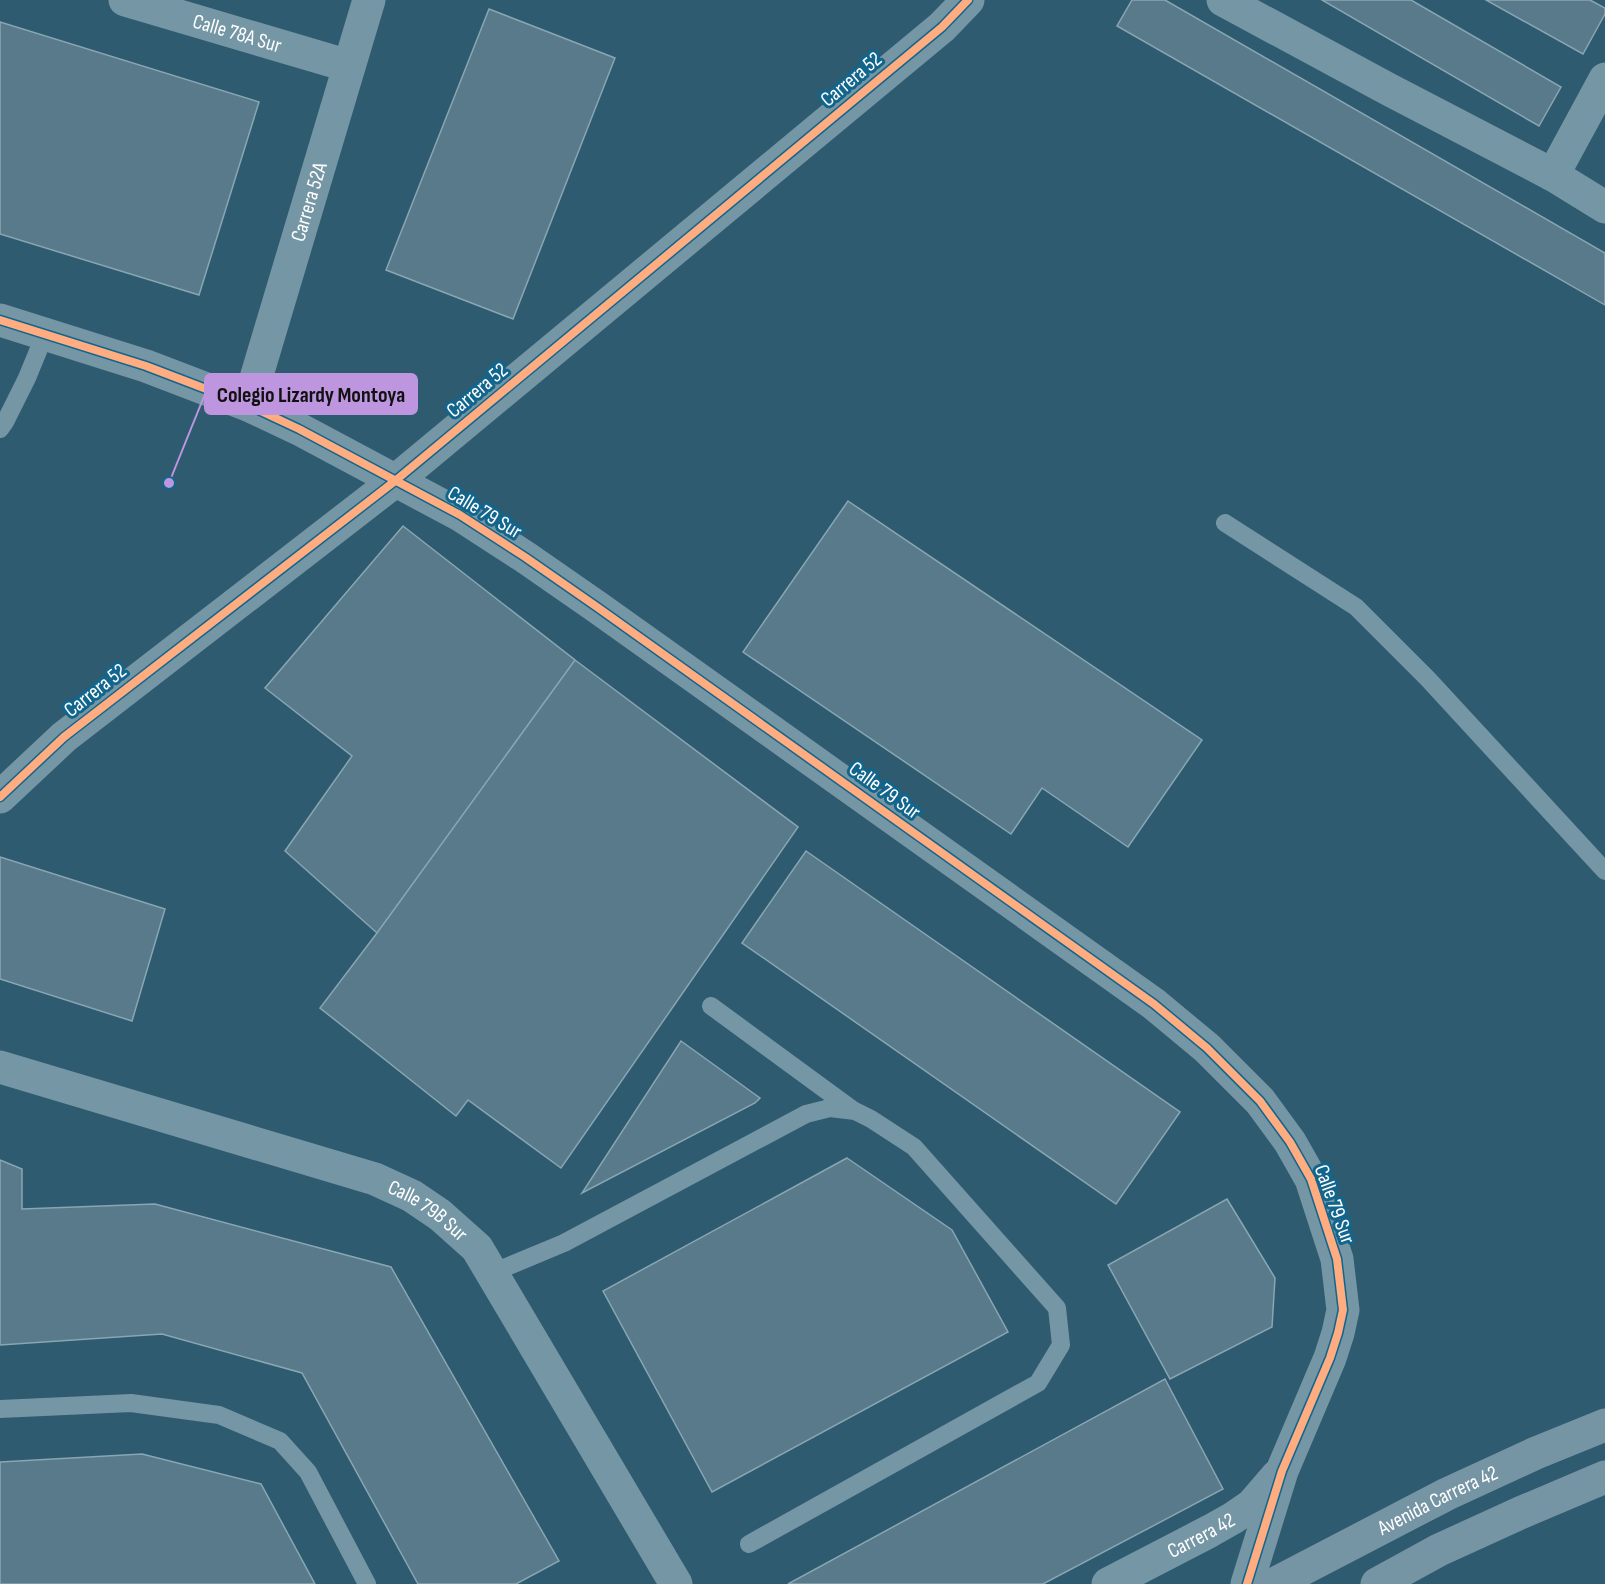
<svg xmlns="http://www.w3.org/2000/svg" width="1605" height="1584" font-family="'Sofia Sans Condensed',sans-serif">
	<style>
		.building { fill: #587a8a; stroke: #89a6b3; stroke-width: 1.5 }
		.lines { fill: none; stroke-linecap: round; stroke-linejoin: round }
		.service { stroke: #7596a4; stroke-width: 18 }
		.minor { stroke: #7596a4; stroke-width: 33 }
		.trunk { stroke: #7695a4; stroke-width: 33 }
		.cycleway-casing { stroke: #12658c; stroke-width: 11 }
		.cycleway { stroke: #ffac80; stroke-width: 8 }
		.labels { text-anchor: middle; stroke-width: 6; stroke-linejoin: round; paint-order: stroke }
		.street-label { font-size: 21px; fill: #fff; stroke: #12658c }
		.leader { fill: none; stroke: #bd96df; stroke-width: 2 }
		.callout-dot { fill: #bd96df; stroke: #12658c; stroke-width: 2 }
		.callout { fill: #bd96df; stroke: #bd96df; stroke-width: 2 }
		.callout-label { font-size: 22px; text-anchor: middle; font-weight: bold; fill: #111 }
	</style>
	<rect width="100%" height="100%" fill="#2e5b70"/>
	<path class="building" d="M1132,0H1165L1605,253V305L1117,26Z
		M1322,0H1411L1561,87L1539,126Z
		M1486,0H1590L1605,8V14L1583,54Z
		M489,9L615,58L513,319L386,270Z
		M0,22L259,102L199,295L0,234Z
		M848,501L1202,740L1128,847L1042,788L1011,834L743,652Z
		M403,526L575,660L377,933L285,851L352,756L265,688Z
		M575,660L798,827L561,1168L468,1100L456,1116L320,1008L377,933Z
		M806,851L1180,1112L1116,1204L742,943Z
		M0,857L165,909L132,1021L0,979Z
		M681,1041L760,1098L755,1103L582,1193Z
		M847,1158L952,1230L1008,1332L712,1492L603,1291Z
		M0,1160L22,1169V1209L155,1204L391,1267L559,1561L516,1584H418L302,1373L162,1334L0,1345Z
		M1227,1199L1275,1278L1272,1327L1170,1379L1108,1265Z
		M1165,1379L1223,1489L1043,1584H788Z
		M142,1454L261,1484L315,1584H0V1462Z"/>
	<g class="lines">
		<path class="service" d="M0,429L5,422L27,378L45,334
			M1225,523L1356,607L1428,679L1605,871
			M711,1006L853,1110
			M492,1273L564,1243L806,1114L830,1108L855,1111L871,1119L914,1147L1057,1308L1061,1345L1038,1383L749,1544
			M0,1409L131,1403L219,1415L280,1441L308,1472L367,1584"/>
		<g class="minor">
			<path id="s1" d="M125,0L349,66"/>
			<path d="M1223,0L1388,89L1553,175L1605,207"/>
			<path d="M1553,175L1605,79"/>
			<path d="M0,320L146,366L248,405L299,429L460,515L525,557L597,607L1154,1004L1207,1048L1260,1101L1290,1142L1311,1179L1337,1259L1343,1310L1338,1333L1330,1358L1282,1471L1247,1584"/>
			<path id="s2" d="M248,405L369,0"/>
			<path d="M0,797L64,737L395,481L942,27L968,0"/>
			<path id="s3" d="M0,1067L375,1179L412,1196L440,1215L477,1248L676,1584"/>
			<path id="s4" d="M1108,1584L1210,1531L1233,1518L1252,1505L1277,1476"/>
		</g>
		<g class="trunk">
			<path id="s5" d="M1274,1584L1447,1494L1536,1453L1605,1425"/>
			<path d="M1377,1584L1439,1550L1520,1513L1605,1477"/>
		</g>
		<g class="cycleway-casing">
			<path id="cycleway" d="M0,320L146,366L248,405L299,429L460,515L525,557L597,607L1154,1004L1207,1048L1260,1101L1290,1142L1311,1179L1337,1259L1343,1310L1338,1333L1330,1358L1282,1471L1247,1584
				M0,797L64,737L395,481L942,27L968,0"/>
		</g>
		<use href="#cycleway" class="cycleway"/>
	</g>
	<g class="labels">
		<g class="street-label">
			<text dy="7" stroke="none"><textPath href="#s1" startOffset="117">Calle 78A Sur</textPath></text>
			<text transform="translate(851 79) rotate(-40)" y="7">Carrera 52</text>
			<text dy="7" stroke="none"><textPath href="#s2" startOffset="212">Carrera 52A</textPath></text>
			<text transform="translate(477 390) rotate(-40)" y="7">Carrera 52</text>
			<text transform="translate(485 512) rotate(31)" y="7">Calle 79 Sur</text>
			<text transform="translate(95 690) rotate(-38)" y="7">Carrera 52</text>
			<text transform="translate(885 790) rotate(36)" y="7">Calle 79 Sur</text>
			<text transform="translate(1335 1204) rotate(70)" y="7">Calle 79 Sur</text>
			<text dy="7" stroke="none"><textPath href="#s3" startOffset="453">Calle 79B Sur</textPath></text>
			<text dy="7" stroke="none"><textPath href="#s5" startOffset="184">Avenida Carrera 42</textPath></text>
			<text dy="7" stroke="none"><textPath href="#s4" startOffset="105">Carrera 42</textPath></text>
		</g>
	</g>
	<path class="leader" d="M169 483L205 394"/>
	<circle class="callout-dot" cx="169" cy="483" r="6"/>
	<rect class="callout" x="205" y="374" width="212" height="40" rx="6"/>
	<g class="callout-label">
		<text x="311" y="402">Colegio Lizardy Montoya</text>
	</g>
</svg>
